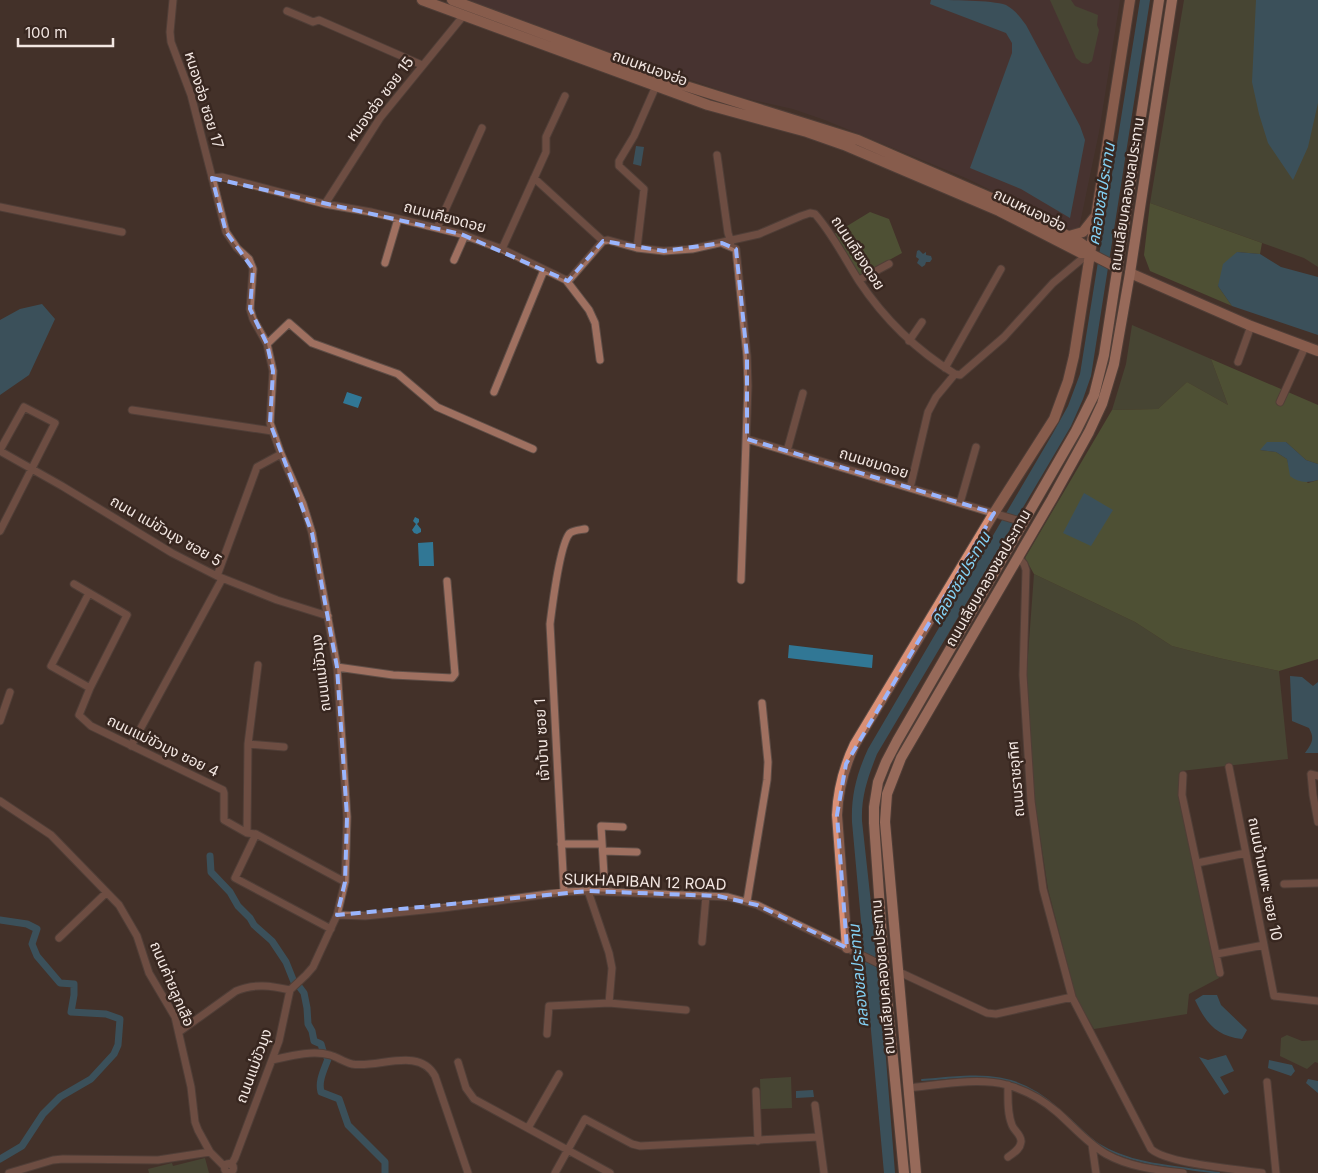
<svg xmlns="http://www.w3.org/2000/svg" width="1318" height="1173" font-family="Inter,'Noto Sans Thai',sans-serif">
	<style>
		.commercial { fill: #4c3739 }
		.green { fill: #4d5d3e }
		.forest { fill: #5c7640 }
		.water { fill: #317795 }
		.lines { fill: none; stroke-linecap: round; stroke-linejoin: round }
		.stream { stroke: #317795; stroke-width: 2 }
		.canal { stroke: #317795; stroke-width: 7 }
		.street-casing { stroke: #5f4e47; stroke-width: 9 }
		.secondary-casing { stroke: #5f4e47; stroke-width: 12 }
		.primary-casing { stroke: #5f4e47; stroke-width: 12 }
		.street { stroke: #9f7060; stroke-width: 7 }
		.secondary { stroke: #da9076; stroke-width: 10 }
		.primary { stroke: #fcaf94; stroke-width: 10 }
		.marked { fill: none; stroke: #9ab5fd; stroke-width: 4; stroke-dasharray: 10 6; stroke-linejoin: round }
		.labels { text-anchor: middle; stroke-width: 5; stroke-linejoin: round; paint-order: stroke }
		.street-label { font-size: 15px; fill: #f3e7e2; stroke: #382720 }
		.water-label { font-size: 16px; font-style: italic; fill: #84d1f4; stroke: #382720 }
	</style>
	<rect width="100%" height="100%" fill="#433129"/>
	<path class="commercial" d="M460,0H1120L1099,132L1079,228L1072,230L966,178L825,120L793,109L740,97Z"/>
	<path class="green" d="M1050,0H1071L1075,6L1098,15L1097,25L1099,30L1092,61L1088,64L1082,63L1076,58Z
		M1184,0H1318V267L1304,258L1150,203Z
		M1132,325L1211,359L1228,405L1187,382L1158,409L1112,410L1126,364Z
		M1034,574L1135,622L1172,646L1219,658L1279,671L1288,759L1181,771L1179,800L1219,978L1189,994L1187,1014L1094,1029L1076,998L1048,889L1034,796L1026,682Z
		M1287,1035L1302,1041L1318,1040V1063L1315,1062L1307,1069L1280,1056L1281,1038Z
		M791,1077L792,1108L761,1109L760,1079Z
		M205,1158L209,1173H149L148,1169L172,1163L173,1166Z"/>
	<path class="forest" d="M1150,203L1262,243L1260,254L1237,252L1218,286L1232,306L1150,271L1144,255Z
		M870,212L889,219L902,253L860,276L834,234Z
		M1211,359L1318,405V464L1306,460L1286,442L1260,450L1276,452L1287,459L1289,467L1308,483L1318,480V659L1279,671L1219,658L1172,646L1135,622L1034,574L1025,558L1112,410L1158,409L1187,382L1228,405Z"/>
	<path class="water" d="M931,0C950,0 991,0 1006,5C1015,10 1020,17 1026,25L1080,126L1085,140L1070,218L1021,189L970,168L1012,53V43L1006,33L930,4Z
		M1140,0H1150L1091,376L1083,399L1071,426L1044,472L877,754C868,777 861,796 862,821L881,995L895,1173H884L852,822C851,795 857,773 868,749L1053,433L1068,406L1080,374Z
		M1256,0H1318V103L1308,147L1293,180L1268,143L1259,114L1252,82Z
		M636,146L644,147L641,166L633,164Z
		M919,250L923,254L926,252V255L931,256L932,259L930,262H926L925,265L922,267L917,263L919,259L916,257L917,251Z
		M1237,252L1260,254L1281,267L1318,277V335L1232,306L1218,286L1223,264Z
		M42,304L55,319L29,375L0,395V320L20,309Z
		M347,392L362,397L358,408L343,403Z
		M1267,442H1286L1306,460L1318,464V480C1307,483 1299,483 1290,476L1287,459L1276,452L1260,450Z
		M1084,493L1113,510L1091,546L1063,533Z
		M415,517L419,519V522L417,524L421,529V532L417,534L414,533L412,530L416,524L413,521Z
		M433,542L434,566H419L418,543Z
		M789,645L873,655L872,668L788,658Z
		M1290,676L1302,677L1313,686L1318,682V753H1305C1312,743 1315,739 1309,728L1292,721Z
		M1203,995H1217L1221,1005L1247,1030L1242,1039C1216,1036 1206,1023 1195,1000Z
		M1226,1055L1234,1071L1220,1077L1229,1092L1224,1095L1199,1057L1208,1060Z
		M1269,1060L1292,1065L1295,1071L1291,1076L1268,1068Z
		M1308,1079L1318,1081V1093L1306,1083Z
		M813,1090L814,1097L796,1098V1091Z"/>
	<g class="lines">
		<path class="stream" d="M922,1080C976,1076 1013,1068 1057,1108
			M1066,1116C1077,1125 1087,1137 1098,1144C1133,1166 1180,1167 1219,1173"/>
		<path class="canal" d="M210,856L211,872L230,892L238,906L250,918L254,925L272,941L286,962L294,982
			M0,920L27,924L37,929L32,944L37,956L60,983L74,984V995L71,1012L106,1014L120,1019L118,1045L114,1054L91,1079L60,1097L43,1114L22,1146L0,1159
			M298,985L304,993L307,1008L308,1024L312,1031L314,1041L321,1044L323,1051L328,1059C324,1070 318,1081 321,1092L339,1099L348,1125L385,1162V1173"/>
		<g class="street-casing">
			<path id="street" d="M173,0L170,32L171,42L191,95L226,232L237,248L249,259L253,269L250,309L253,319L267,344L273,371L270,423L281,454L303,504L312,533L337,667L347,817L345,882L337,915L313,967L306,975L290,990L279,1041L235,1158L231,1165
				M287,11L313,22L319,20L422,65
				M717,155L728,233L731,242
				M212,178L222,177L325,204L371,212L461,234L502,249L566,280L589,310L595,323L600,360
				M534,178L603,241
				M325,204L380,118L464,15
				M0,207L122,232
				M437,228L482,128
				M724,244L736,249L747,356L748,386L741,580
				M637,248L644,189L619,166V161L634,136L656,86
				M502,249L546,152V137L565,96
				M454,260L465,235
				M385,263L398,219
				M566,280L570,279L603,241L608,240L637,248L664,251L692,249L759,234L801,216L810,213L815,214C832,233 845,259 859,281C885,320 916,350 955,374L960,375L1004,337L1053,283L1089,253
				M859,280L889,264
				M909,341L922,322
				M267,344L289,323L312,343L398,374L437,407L533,449
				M1238,362L1251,326
				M945,368L1001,269
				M494,392L544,270
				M1280,402L1305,347
				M132,410L272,431
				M747,439L1023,522
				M0,450L24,407L55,423L0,531
				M0,451L62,486L172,553L217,576L277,600L328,616
				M787,451L803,393
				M910,488L928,412L936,397L955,374
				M960,503L976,447
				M1018,557L1024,564L1026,570L1023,675L1031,801L1043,889L1072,997L1151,1149C1168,1164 1237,1169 1262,1173
				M217,576L257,467L281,454
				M74,584L127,615L90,688L79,715L91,726L223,790L224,793V820L247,833L256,834L345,882
				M89,593L51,666L90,688
				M337,667L393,675L452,678L455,674L447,581
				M0,721L10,692
				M248,744L284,747
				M131,746L222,579
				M1229,767L1274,996L1318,1001
				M1183,775L1182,795L1220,973
				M1318,776L1311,774L1313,795L1318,822
				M0,801L51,835L119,905L137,936L149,973L175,1017L191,1087L195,1122L198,1130L210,1152L225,1167
				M247,833L248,744L258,665
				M256,834L235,878L331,929
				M561,844H602
				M603,851L637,852
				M1197,863L1246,853
				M1284,884L1318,883
				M605,891L601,826L623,827
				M564,892L550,624C552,608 560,543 570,533C574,530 580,530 585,529
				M747,901L767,780L768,762L762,703
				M337,915L365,916L443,908L564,892L588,891L728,897L757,905L884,966
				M59,938L106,893
				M702,942L706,896
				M1217,954L1264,945
				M897,971L987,1013L996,1014L1072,997
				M609,1003L686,1010
				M179,1032L236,991C254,983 272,986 290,990
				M547,1034L549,1006L609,1003L612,968L609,953L588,891
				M272,1060C290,1056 312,1050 330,1055C337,1057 344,1062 352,1064C377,1069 419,1046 435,1076L468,1173
				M458,1062L466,1088L474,1099L610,1173
				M1267,1082L1276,1173
				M909,1088C938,1085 978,1077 1007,1085C1025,1090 1043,1100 1057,1112C1073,1126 1087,1143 1106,1154C1129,1167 1157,1170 1183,1173
				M756,1091L758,1141
				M815,1105L824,1173
				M528,1128L559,1074
				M1092,1145L1096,1173
				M1008,1157C1013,1153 1020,1150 1021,1142C1022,1135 1014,1131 1012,1125C1007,1113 1008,1098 1008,1085
				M224.5 1168a4.5 4.5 0 1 1 9 0a4.5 4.5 0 1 1-9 0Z
				M9,1173L53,1160L63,1159L158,1160L210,1152
				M555,1173L585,1119L632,1144L640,1146L819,1137"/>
		</g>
		<g class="secondary-casing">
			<path id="secondary" d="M422,0L708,105L807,132L844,145L999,211L1081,253H1089L1118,268
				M452,0L673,82L858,140L1003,203L1078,241L1085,246L1089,253
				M1069,236L1083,232L1094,218
				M1130,273L1251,326L1318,351
				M847,948L837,815C838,789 844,767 855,744L994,513L1054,419L1068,381L1074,356L1130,0"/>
		</g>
		<g class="primary-casing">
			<path id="primary" d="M904,1173L884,966L874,823V807L878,782L886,762L897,741L1076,431L1094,395L1104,355L1159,0
				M916,1173L885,822L887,794L901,758L1052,499L1089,432L1102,404L1114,364L1130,273L1172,0"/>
		</g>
		<use href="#street" class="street"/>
		<use href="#secondary" class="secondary"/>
		<use href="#primary" class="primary"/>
	</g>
	<path d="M0 0H1318V1173H0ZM212,178L461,234L568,281L603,241L664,251L722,243L736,249L747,356V439L994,513L846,764L837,815L847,948L757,905L718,896L588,891L337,915L345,882L347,817L337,667L312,533L270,423L273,371L267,344L250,309L253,269L226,232Z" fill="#433129" fill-opacity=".55" fill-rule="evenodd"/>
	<path class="marked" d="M212,178L461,234L568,281L603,241L664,251L722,243L736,249L747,356V439L994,513L846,764L837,815L847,948L757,905L718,896L588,891L337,915L345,882L347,817L337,667L312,533L270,423L273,371L267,344L250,309L253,269L226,232Z"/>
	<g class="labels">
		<g class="street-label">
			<text transform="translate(650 68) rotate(20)" y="5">ถนนหนองฮ่อ</text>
			<text transform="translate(380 99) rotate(-53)" y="5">หนองฮ่อ ซอย 15</text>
			<text transform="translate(204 100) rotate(73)" y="5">หนองฮ่อ ซอย 17</text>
			<text transform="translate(1127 194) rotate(-81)" y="5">ถนนเลียบคลองชลประทาน</text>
			<text transform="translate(1030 210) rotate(26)" y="5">ถนนหนองฮ่อ</text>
			<text transform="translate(445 217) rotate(15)" y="5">ถนนเคียงดอย</text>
			<text transform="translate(858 253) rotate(57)" y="5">ถนนเคียงดอย</text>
			<text transform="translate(874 463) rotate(17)" y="5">ถนนชมดอย</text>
			<text transform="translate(166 531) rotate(30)" y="5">ถนน แม่ขัวมุง ซอย 5</text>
			<text transform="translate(988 578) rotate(-60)" y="5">ถนนเลียบคลองชลประทาน</text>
			<text transform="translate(321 673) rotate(-97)" y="5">ถนนแม่ขัวมุง</text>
			<text transform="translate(542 740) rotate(-93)" y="5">เจ้าบ้าน ซอย 1</text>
			<text transform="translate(163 746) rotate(26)" y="5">ถนนแม่ขัวมุง ซอย 4</text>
			<text transform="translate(1016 779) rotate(-95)" y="5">ถนนราชอุทิศ</text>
			<text transform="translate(1265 879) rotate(79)" y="5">ถนนบ้านแพะ ซอย 10</text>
			<text transform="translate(645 882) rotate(2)" y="5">SUKHAPIBAN 12 ROAD</text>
			<text transform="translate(883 977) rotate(-95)" y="5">ถนนเลียบคลองชลประทาน</text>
			<text transform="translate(172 984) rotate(67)" y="5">ถนนค่ายลูกเสือ</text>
			<text transform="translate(254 1066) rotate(-70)" y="5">ถนนแม่ขัวมุง</text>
		</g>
		<g class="water-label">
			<text transform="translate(1101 194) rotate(-81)" y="6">คลองชลประทาน</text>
			<text transform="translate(960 578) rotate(-60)" y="6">คลองชลประทาน</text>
			<text transform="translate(858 976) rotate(-95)" y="6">คลองชลประทาน</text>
		</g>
	</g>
	<path d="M18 38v8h95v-8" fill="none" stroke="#f3e7e2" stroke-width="2.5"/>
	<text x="25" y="38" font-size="15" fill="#f3e7e2" stroke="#382720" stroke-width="4" paint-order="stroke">100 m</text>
</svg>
